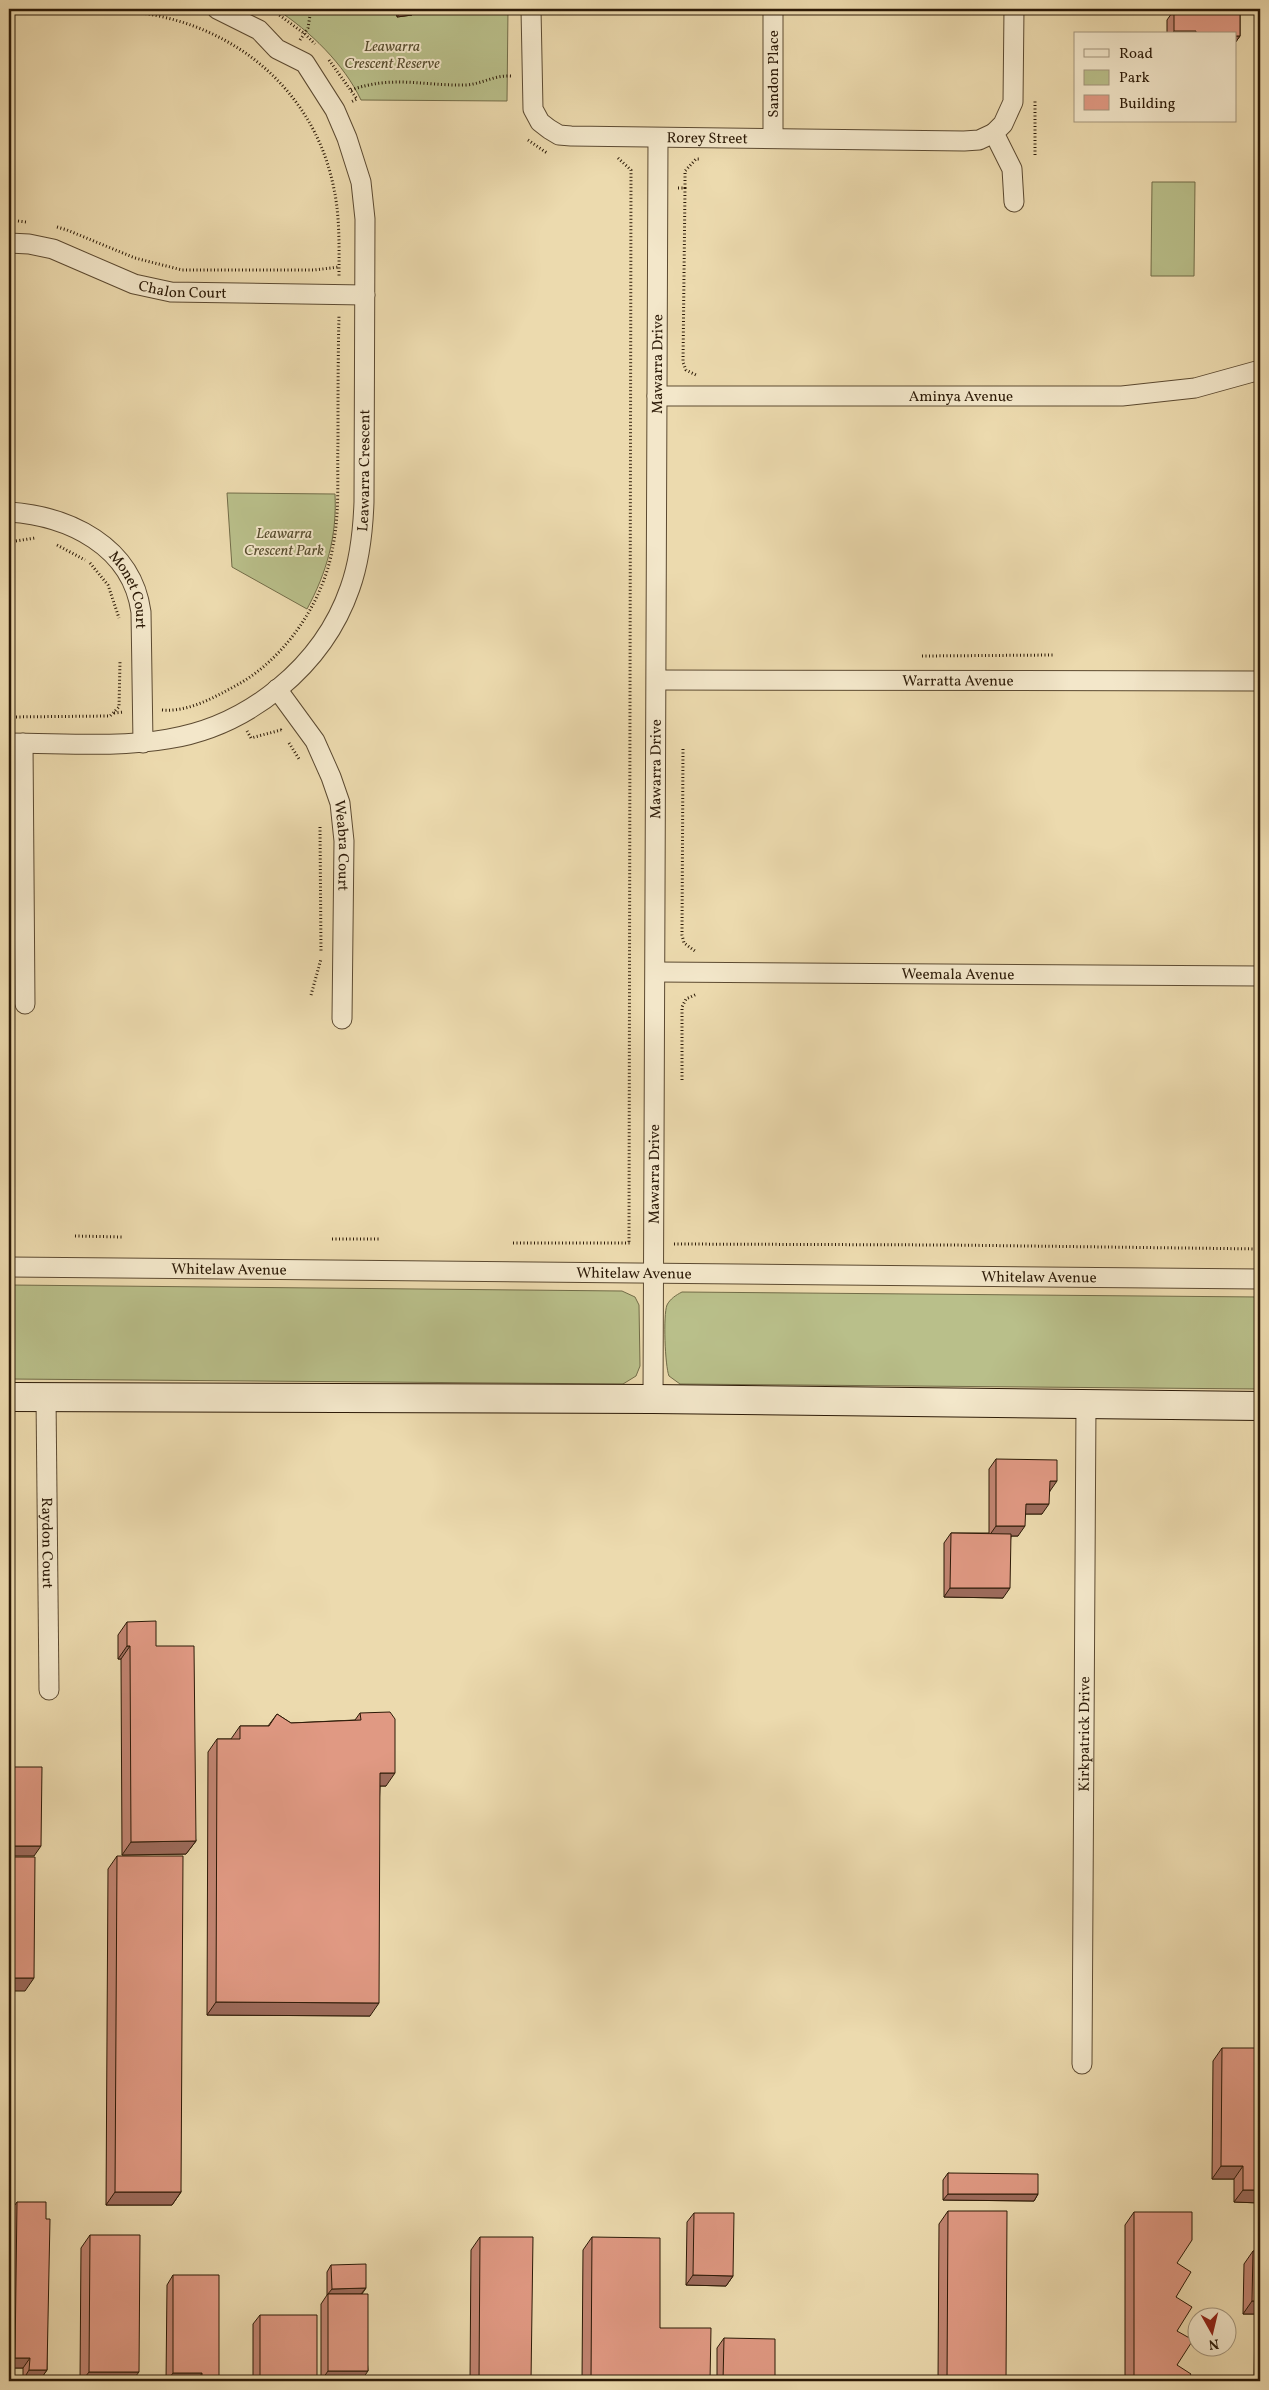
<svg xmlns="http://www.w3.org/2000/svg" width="1269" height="2390" font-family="Vollkorn,serif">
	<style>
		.green { fill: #b9bf8a; stroke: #726c48 }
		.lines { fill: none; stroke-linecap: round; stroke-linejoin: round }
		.street-casing { stroke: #5c4a31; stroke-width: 21 }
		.secondary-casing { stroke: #2c1a07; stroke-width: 30 }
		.path { stroke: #2c1a07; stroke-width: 3; stroke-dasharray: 1 2.5; stroke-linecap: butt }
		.street { stroke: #f3e7ca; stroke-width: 19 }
		.secondary { stroke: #f3e7ca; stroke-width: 28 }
		.wall { fill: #c18471; stroke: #2c1a07 }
		.shaded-wall { fill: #9d6b5c; stroke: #2c1a07 }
		.building { fill: #e09983; stroke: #2c1a07 }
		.labels { text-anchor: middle; stroke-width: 4; stroke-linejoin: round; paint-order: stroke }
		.park-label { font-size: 15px; font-style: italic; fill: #564c2e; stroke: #f3e7ca }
		.street-label { font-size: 15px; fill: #2c1a07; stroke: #f3e7ca }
	</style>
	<rect width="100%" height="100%" fill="#ecdaae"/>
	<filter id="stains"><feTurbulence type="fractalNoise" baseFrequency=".004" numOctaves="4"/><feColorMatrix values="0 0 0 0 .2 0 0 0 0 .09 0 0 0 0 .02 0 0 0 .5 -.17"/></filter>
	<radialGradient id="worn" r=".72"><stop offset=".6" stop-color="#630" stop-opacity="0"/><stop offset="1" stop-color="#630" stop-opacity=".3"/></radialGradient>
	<path class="green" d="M276,9H508L507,101L361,100C344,64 310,31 276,9Z
		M1152,182H1195L1194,276H1151Z
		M227,493L335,494C337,536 327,572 307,609L232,567Z
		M9,1285L622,1291L635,1297L639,1305L640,1366L636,1376L623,1384L9,1379Z
		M682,1292L1260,1297V1389L680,1384L669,1376C665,1366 663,1315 667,1305C670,1299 676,1295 682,1292Z"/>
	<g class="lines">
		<g class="street-casing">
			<g id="street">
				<path id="s1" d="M531,9L533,109L540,122L549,129L559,135L571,136L964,141L979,140L994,133"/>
				<path d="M773,138V9"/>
				<path d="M1014,202L1012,169L994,133L1003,124L1013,102L1014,9"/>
				<path id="s2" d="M9,243L29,244L53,249L134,284L171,292L365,295"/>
				<path id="s3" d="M657,396H1122L1195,388L1260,370"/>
				<path id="s4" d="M9,512C69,516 132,546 141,612L143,743"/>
				<path id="s5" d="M657,680L1260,681"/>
				<path id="s6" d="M277,689L315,741L331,777L340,803L344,841L342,1019"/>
				<path id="s7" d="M9,743C62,743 116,748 168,739C249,726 323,666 350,588C360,560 363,531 364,502L365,219L361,182L347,138L335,110L305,63L277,49L259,30L217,9"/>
				<path d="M23,743L25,1004"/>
				<path id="s8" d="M656,972L1260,976"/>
				<path id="s9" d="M9,1267L1260,1279"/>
				<path id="s10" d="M46,1397L49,1690"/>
				<path id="s11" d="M653,1399L658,138"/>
				<path id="s12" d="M1082,2064L1086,1404"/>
			</g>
		</g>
		<g class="secondary-casing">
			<path id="secondary" d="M9,1397L653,1399L1260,1406"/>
		</g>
		<path class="path" d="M271,9L305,34L315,44
			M1256,9L1257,57L1260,86
			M9,13C38,13 67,13 96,13C111,13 126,11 141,13C237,26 315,92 334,189C340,218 339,247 339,276
			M300,40L308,28L311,9
			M329,60L357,99L351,102
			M351,90C393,75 424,86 466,85C482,84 494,75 511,76
			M528,140L547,153
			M1035,155V101
			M618,158L631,170L629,1243
			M678,188H685V171L696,159H699
			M685,188L683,362L686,370L696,375
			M18,221L26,222
			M57,227L67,230L135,258L182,270H314L339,267
			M9,542L35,538
			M57,545L85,560
			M90,563L108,585L119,618
			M922,656L1055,655
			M162,710C189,712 213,698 237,685C286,658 324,601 333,546C340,511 337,475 338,440C338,398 338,356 339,315
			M114,713L124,712
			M9,717L110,716L119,707L120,662
			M247,731L251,738L281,730L282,731
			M289,743L299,759
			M683,749L682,935L684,943L695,951
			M320,827L321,953
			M311,995L321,959
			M682,1080V1007L686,999L697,994
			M75,1236L122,1237
			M332,1239H379
			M513,1243H630
			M674,1244L950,1245L1260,1249"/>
		<use href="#street" class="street"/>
		<use href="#secondary" class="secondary"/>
	</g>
	<path class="wall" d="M395,9H414V11L412,15L397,17Z
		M1174,10H1240V36L1235,43V34H1167V20Z
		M996,1459L1050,1491L1042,1514H1025L1018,1536H1011L1003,1598L944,1597V1543L951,1533H989V1469Z
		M127,1622L156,1646L196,1841L186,1854L122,1855L121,1659H118V1635Z
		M360,1713L386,1786H380L370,2016L207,2015L208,1752L217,1739H231L240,1726H268L277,1714L291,1723L355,1720Z
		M117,1856L181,2192L172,2205H106L108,1869Z
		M1222,2048L1260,2203L1234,2202V2179H1212L1213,2061Z
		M948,2173L1038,2194L1034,2201L943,2200V2180Z
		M17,2202L46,2219L47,2370L40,2380H23V2368H9L10,2212Z
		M948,2211L1006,2381H938L939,2224Z
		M1134,2212L1177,2263L1176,2297L1177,2331V2365L1186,2381H1125V2225Z
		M694,2213L733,2276L726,2286L686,2285L687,2222Z
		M90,2235L132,2381H80L81,2248Z
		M480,2237L531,2381H470L471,2250Z
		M592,2237L660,2328L710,2381H582L583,2250Z
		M1260,2250V2314H1243L1244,2264L1253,2251H1260Z
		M331,2265L366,2288L362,2294L368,2371L321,2381V2304L327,2295V2272Z
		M173,2275L219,2381H166L167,2285Z
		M260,2315L317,2381H253V2324Z
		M1260,2316V2381H1254L1255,2323Z
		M724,2338L775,2380L815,2381H717V2348Z"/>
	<path class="shaded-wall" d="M414,11L412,15L397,17L399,14Z
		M1174,31H1196L1194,34H1172Z
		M1235,36H1240L1235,43Z
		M1050,1481H1057L1050,1491H1043Z
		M1026,1504H1049L1042,1514H1019Z
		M996,1526H1025L1018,1536H989Z
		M950,1588H1010L1003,1598L944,1597Z
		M127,1646H130L121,1659H118Z
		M380,1773H395L386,1786H371Z
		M196,1841L186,1854L122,1855L131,1842Z
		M9,1846H41L34,1856H9Z
		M9,1978H34L25,1991H9Z
		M216,2002L379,2003L370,2016L207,2015Z
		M1221,2166H1243L1234,2179H1212Z
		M1243,2190H1260V2203L1234,2202Z
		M115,2192H181L172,2205H106Z
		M948,2194H1038L1034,2201L943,2200Z
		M693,2275L733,2276L726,2286L686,2285Z
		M366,2288L361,2294H328L327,2295L332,2289Z
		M1252,2301H1260V2314H1243Z
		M15,2358H30L23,2368H9Z
		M29,2370H47L40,2380H23Z
		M328,2371H368L361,2381H321Z
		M89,2372H139L132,2381H82Z
		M173,2373H202L197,2381H167Z"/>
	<path class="building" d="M398,9H414V11L399,14Z
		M1174,10H1240V36H1235V34H1196V31H1174Z
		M996,1459L1057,1460V1481H1050L1049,1504H1026L1025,1526H996Z
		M951,1533L1011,1534L1010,1588H950Z
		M156,1621V1646H194L196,1841L131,1842L130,1646H127V1622Z
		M390,1712L395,1719V1773H380L379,2003L216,2002L217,1739H240V1726H269L277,1714L291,1723L361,1720L360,1713Z
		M9,1767H42L41,1846H9Z
		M117,1856H183L181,2192H115Z
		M9,1857H35L34,1978H9Z
		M1222,2048H1260V2190H1243V2166H1221Z
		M948,2173L1038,2174V2194H948Z
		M17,2202H46V2219H50L47,2370H29L30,2358H15Z
		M948,2211H1007L1006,2381H947Z
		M1134,2212H1192V2240L1177,2263L1191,2272L1176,2297L1192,2307L1177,2331L1193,2340L1177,2365L1191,2374L1186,2381H1134Z
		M694,2213H734L733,2276L693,2275Z
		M90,2235H140L139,2372H89Z
		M480,2237H533L531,2381H479Z
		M592,2237L660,2238V2328H711L710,2381H591Z
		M1253,2251H1260V2301H1252Z
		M366,2264V2288L332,2289L331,2265Z
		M173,2275H219V2381H202V2373H173Z
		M328,2294H368V2371H328Z
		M260,2315H317V2381H260Z
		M724,2338L775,2339V2381H723Z
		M775,2380L815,2381H775Z"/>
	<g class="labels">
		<g class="park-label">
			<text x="392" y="51">Leawarra<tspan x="392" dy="17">Crescent Reserve</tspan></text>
			<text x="284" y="538">Leawarra<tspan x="284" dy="17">Crescent Park</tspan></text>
		</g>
		<g class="street-label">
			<text transform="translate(773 74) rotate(-90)" y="5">Sandon Place</text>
			<text dy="5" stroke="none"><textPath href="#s1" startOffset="286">Rorey Street</textPath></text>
			<text dy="5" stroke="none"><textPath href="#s2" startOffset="182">Chalon Court</textPath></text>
			<text dy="5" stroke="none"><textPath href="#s11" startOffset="1035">Mawarra Drive</textPath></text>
			<text dy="5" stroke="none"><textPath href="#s3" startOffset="304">Aminya Avenue</textPath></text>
			<text dy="5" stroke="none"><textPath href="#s7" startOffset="526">Leawarra Crescent</textPath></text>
			<text dy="5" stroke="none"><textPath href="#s4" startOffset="155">Monet Court</textPath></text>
			<text dy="5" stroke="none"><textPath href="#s5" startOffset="301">Warratta Avenue</textPath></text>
			<text dy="5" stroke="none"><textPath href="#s11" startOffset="630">Mawarra Drive</textPath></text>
			<text dy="5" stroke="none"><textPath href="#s6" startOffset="174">Weabra Court</textPath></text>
			<text dy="5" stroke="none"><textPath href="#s8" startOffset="302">Weemala Avenue</textPath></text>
			<text dy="5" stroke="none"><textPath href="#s11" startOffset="225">Mawarra Drive</textPath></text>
			<text dy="5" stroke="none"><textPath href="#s9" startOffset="220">Whitelaw Avenue</textPath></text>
			<text dy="5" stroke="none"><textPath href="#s9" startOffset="625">Whitelaw Avenue</textPath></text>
			<text dy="5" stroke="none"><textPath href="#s9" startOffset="1030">Whitelaw Avenue</textPath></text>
			<text dy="5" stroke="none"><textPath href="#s10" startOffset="146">Raydon Court</textPath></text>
			<text dy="5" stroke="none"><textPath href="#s12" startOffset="330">Kirkpatrick Drive</textPath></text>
		</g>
	</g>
	<rect width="1269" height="2390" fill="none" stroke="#ecdaae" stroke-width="30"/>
	<rect x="10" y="10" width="1249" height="2370" fill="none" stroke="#2c1a07" stroke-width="2.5"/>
	<rect x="15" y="15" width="1239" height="2360" fill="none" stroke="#2c1a07"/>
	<rect x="1074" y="32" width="162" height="90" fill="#f3e7ca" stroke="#a3957c"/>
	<rect x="1084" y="49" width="25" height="8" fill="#f3e7ca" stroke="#a3957c"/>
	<text x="1119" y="58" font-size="15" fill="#2c1a07">Road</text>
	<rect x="1084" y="70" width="25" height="15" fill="#b9bf8a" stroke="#a3957c"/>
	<text x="1119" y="82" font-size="15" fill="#2c1a07">Park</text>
	<rect x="1084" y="95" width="25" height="15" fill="#e09983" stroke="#a3957c"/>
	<text x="1119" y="108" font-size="15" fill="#2c1a07">Building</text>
	<g transform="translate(1212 2332) rotate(172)"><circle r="24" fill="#f3e7ca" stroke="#a3957c"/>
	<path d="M0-4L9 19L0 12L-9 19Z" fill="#8f2418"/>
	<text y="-8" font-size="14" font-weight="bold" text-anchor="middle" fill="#2c1a07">N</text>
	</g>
	<rect width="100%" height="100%" filter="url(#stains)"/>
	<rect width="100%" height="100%" fill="url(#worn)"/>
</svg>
